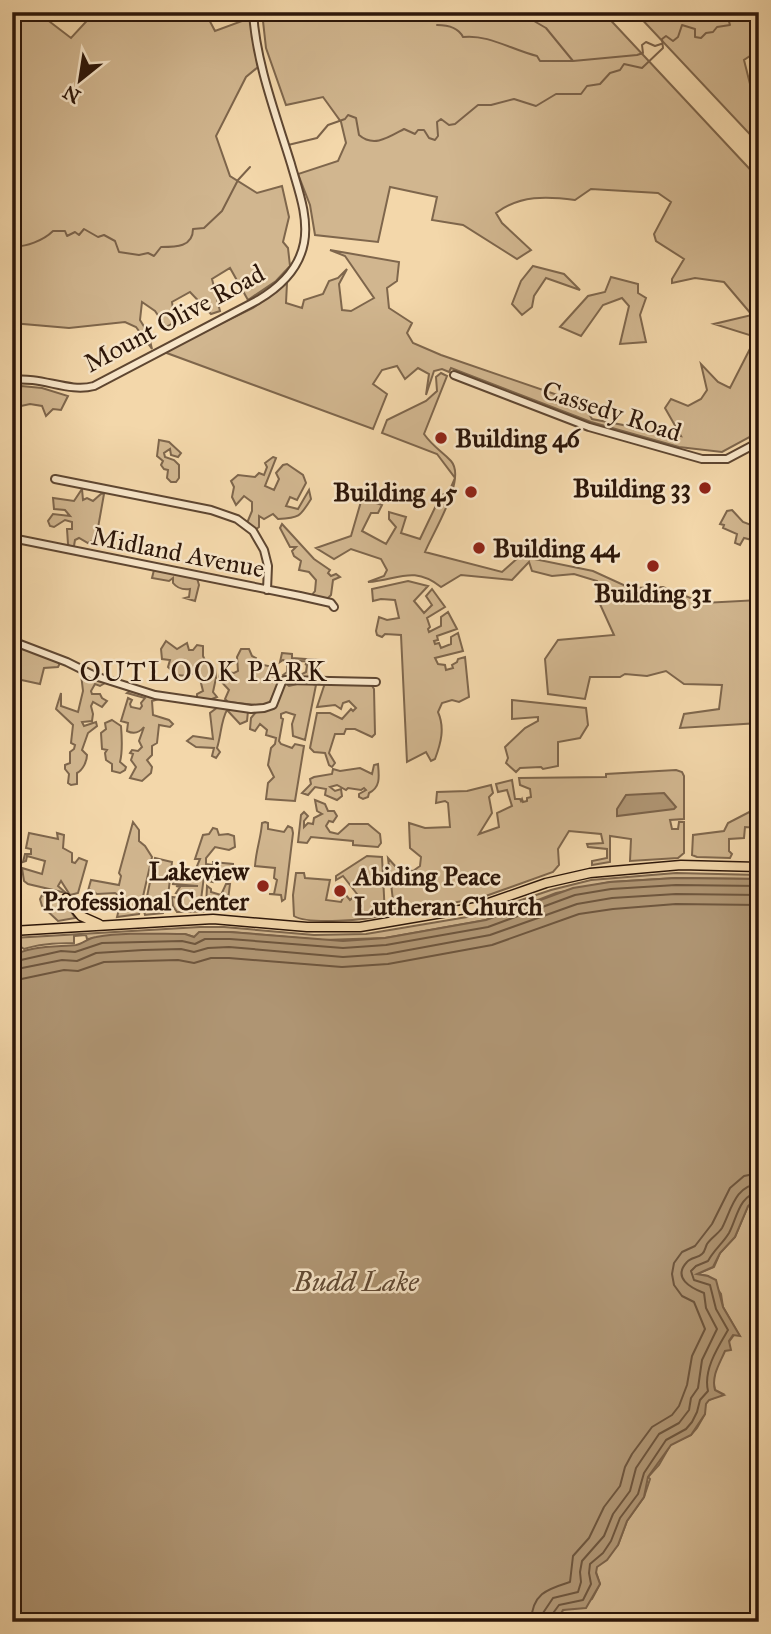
<svg xmlns="http://www.w3.org/2000/svg" width="771" height="1634" font-family="'IM FELL Great Primer',serif">
	<style>
		.green { fill: #d1b68f; stroke: #7e664c; stroke-width: 2 }
		.water { fill: #af9573; stroke: #7b6249; stroke-width: 2 }
		.lines { fill: none; stroke-linecap: round; stroke-linejoin: round }
		.shore { stroke: #6e563e; stroke-width: 2 }
		.stream { stroke: #7b6249; stroke-width: 2 }
		.minor-casing { stroke: #5e4631; stroke-width: 10 }
		.major-casing { stroke: #2c1609; stroke-width: 11 }
		.minor { stroke: #f7e5c8; stroke-width: 6 }
		.major { stroke: #f3d7aa; stroke-width: 8 }
		.poi-dot { fill: #8f2418; stroke: #f7e5c8; stroke-width: 2.5 }
		.labels { text-anchor: middle; stroke-width: 5; stroke-linejoin: round; paint-order: stroke }
		.street-label { font-size: 26px; fill: #2c1609; stroke: #f7e5c8 }
		.poi-label { font-size: 26px; font-weight: bold; fill: #2c1609; stroke: #f7e5c8; text-anchor: start }
		.neighbourhood-label { font-size: 28px; letter-spacing: 2px; fill: #2c1609; stroke: #f7e5c8 }
		.water-label { font-size: 28px; font-style: italic; fill: #604933; stroke: #f7e5c8 }
	</style>
	<rect width="100%" height="100%" fill="#f3d7aa"/>
	<filter id="stains"><feTurbulence type="fractalNoise" baseFrequency=".00286" numOctaves="4"/><feColorMatrix values="0 0 0 0 .2 0 0 0 0 .09 0 0 0 0 .02 0 0 0 .5 -.17"/></filter>
	<radialGradient id="worn" r=".72"><stop offset=".6" stop-color="#630" stop-opacity="0"/><stop offset="1" stop-color="#630" stop-opacity=".3"/></radialGradient>
	<path class="green" d="M12,12H37L71,38L95,12H205L215,31L250,18L258,67L246,77L216,136L230,176L257,193L282,186L289,217L283,242L288,248L290,266L276,281L248,300L230,268L212,279L220,311L211,314L190,292L172,302L175,322L166,327L155,311L142,302L140,320L148,333L152,349L136,327L125,322L69,328L12,323Z
		M262,12H603L759,179V432L722,452L679,447L591,422L451,368L449,372L442,369L434,371L426,395L429,374L418,368L405,379L397,366L382,370L373,384L387,394L373,429L164,352L253,308L287,283L286,303L302,308L304,300L323,294L329,281L338,278L347,269L339,284L342,310L351,311L374,298L345,256L330,250L399,262L397,281L387,288L389,308L412,323L407,333L413,343L441,355L575,401L586,408L592,419L681,436L665,408L671,399L688,406L701,399L707,390L701,364L718,382L730,388L756,337L714,324L752,315L724,282L695,278L672,283V279L684,259L656,241L654,234L671,202L658,193L591,189L575,200C547,196 520,195 496,213L502,223L531,250L517,259L463,225L432,220L437,197L390,187L378,242L315,235L310,205L298,174L338,161L346,143L341,122L323,97L286,105L266,48Z
		M635,12H759V50L744,60L754,100L759,101V144Z
		M533,266L564,274L580,290L546,278L534,296L532,307L522,315L512,304L521,281Z
		M611,277L638,284V293L646,298L640,315L646,342L620,344L629,306L622,298L603,305L581,336L560,327L588,296L605,292Z
		M441,373L447,376L424,434C434,448 441,450 451,461C467,479 433,532 425,552L502,572L520,556L593,571L630,588L663,587L703,603L759,600V723L680,728L684,714L719,709L722,685L684,684L666,671L647,676L625,674L620,677H590L585,699L548,694L545,659L558,640L614,635L599,602L597,581L574,574L552,576L532,571L529,562L512,580L461,575L441,587C413,565 398,580 368,582L384,576L387,570L381,559L351,549L334,559L316,548L351,536L362,498L382,505L378,513H371L362,531L386,544L396,527L389,519V512L406,517L401,533L420,539L441,495L449,492L455,478L437,454L382,433L387,420L426,401L437,391L436,377Z
		M21,386L42,388L68,396L61,410L53,409L46,416L42,406L30,404L12,408V387Z
		M159,440L169,442L181,453L178,457L171,455L170,449L164,453L165,457L174,460L179,465V478L176,482H171L167,478L168,470L164,469L161,465L163,461L157,456Z
		M273,457L276,458L265,486L274,490L279,479L276,473L283,465L287,464L303,475L306,483L297,500L290,497L286,506L298,509L309,490L311,499C300,517 299,518 278,519L273,514L264,519L259,516V527L255,530L247,523L252,511V502L244,496L236,505L232,497L234,487L231,481L238,475L255,477L259,473L264,475L267,467L265,463Z
		M82,489L83,500L87,498L93,501L102,493L104,494L96,539L88,543L79,538L75,540L74,546L70,548L68,544L67,529H72V522L65,520L54,527L50,526L48,521L53,514L70,516L65,510L54,509L53,498L74,501Z
		M732,510L743,522L759,528L756,541L744,538L740,545L735,543L737,534L723,528L724,525L720,524L727,511Z
		M282,524L314,559L330,570L328,573L331,576L336,574L340,577L333,580L331,595L327,599L311,596L315,591L316,580L309,572L299,570L301,561L294,556L292,551L296,547H290L280,528Z
		M154,570L197,578L199,585L195,601L185,598L189,597L190,589C183,590 177,588 173,583V578L169,581L152,578Z
		M408,581L428,586L414,601L424,613L432,605L426,596L432,589L445,607L427,618L430,627L428,629L429,632L441,626V617L448,612L457,629L437,636L438,640L434,641L435,644L439,643L441,648L451,644V637L458,633L463,651L435,658L438,664L445,665L446,670L453,668L452,665L457,662L458,659L465,657L469,697L459,702L452,700L442,703L438,712C445,728 441,743 435,759L431,761L426,752L407,762L401,635L385,634L382,637L377,635L376,631L379,617L387,620L399,618L395,600L381,599L373,601L372,589Z
		M166,641L177,649L187,643L189,650H193L197,645L203,646V656L207,665L215,668L216,678L213,692L217,697L207,701L197,699V694L203,691L198,671L188,676L176,675L168,667L170,660L162,659L161,649Z
		M12,644L60,663L58,667L44,668L40,684L12,678Z
		M241,649H249L252,656L256,658L255,663L277,668L280,680L269,704L256,705L228,702L225,699L229,690C224,684 216,679 221,671L234,673L238,671L237,657Z
		M282,653L292,654V658L319,660L318,675L302,678V674L306,672L307,665L305,664H313L314,662L300,661L298,672L300,678L285,677L283,675L287,672V662L283,660L280,662Z
		M81,674L105,683L100,686L95,684L91,691L92,694H100L102,698L107,701L102,707L93,702L91,706L93,714L92,721L82,722L84,726L96,722L97,726L88,733L82,750L87,755C87,761 83,770 77,773V784L71,785L68,783L69,774L65,769V765L70,763V752L74,749L75,745L71,743L73,725L56,709L61,693V706L78,712L83,691Z
		M306,682L316,685L305,740L293,736L292,724L295,715L286,712L281,714V718L283,719L279,741L281,744L292,748L295,744L304,746L295,801L266,799L268,783L274,777L268,765L271,748L275,744L276,738L266,735L267,730L260,724L255,731L250,729L251,718L256,712L273,708L285,683L289,686Z
		M325,683L371,684L374,689L375,734L372,737L355,729H346L344,734H335L329,753L335,763L332,767L329,765L325,753L314,752L310,748L317,713H330L342,719L351,709L353,711L356,708L349,701L343,703L341,709L335,705L317,707Z
		M130,691L159,699L152,701L153,715L169,720L173,724L170,727L159,725L157,743L152,746V755L147,760L152,767L151,773L142,781L130,778L136,767L131,760L133,754L130,753L132,750L138,751L142,747L139,741L144,727C140,732 135,735 127,731L128,723L121,721L128,698L132,700L130,704L131,707L140,709L142,706L141,703L145,698L127,693Z
		M512,700L586,708L588,725L580,738L558,742V766L543,769L541,767L520,768L516,772L506,763L508,758L505,747L525,728L538,721V717L512,719Z
		M218,707L248,711L247,721L240,724L227,710C221,720 221,736 217,748L220,752L216,758L212,756L214,748L196,747L187,741L193,736L213,739L210,713Z
		M112,720L121,726C122,738 123,750 120,762L126,767L125,770L120,773L112,771V764L106,760L105,753L107,750L102,749L101,733L106,729L105,723Z
		M378,764C379,776 381,787 369,793L368,797L363,799L359,797V794L366,790L364,788L361,790L348,788L346,790L337,785L330,787L335,791L341,789L342,796L337,800L325,795L326,789L315,787L308,795L302,793L311,784L310,779L314,777L332,774L333,769L340,771L360,768L372,774L374,765Z
		M676,770L682,772L684,776V819L670,820L672,829H678L679,822H684V853L678,858L630,861L631,839L610,836V862L592,865V861L607,858V849L588,847L587,844L603,843L601,834L569,831L558,849L559,865L553,872L483,897L401,913L394,909L388,858L396,867L413,871L420,866L421,857L410,848L409,823L425,828L450,827L448,803L445,801L436,803L437,792L467,791L491,785L493,793L489,797L492,813L479,834L499,827L497,813L512,806L507,790L498,792L496,784L512,780L515,799H520L521,801L522,799L523,802L527,801V798L531,797L530,789L520,785L519,778L606,777V774Z
		M315,800L325,804L328,811H334L337,816L333,822L329,821L326,826L330,832L338,834L349,824H368L380,834L381,843L378,847L353,845V841L311,837L307,843L298,842L301,815L304,812L308,816L304,821V827L308,823L313,824L314,818L322,814L317,811Z
		M759,807V828L745,827L744,838L729,839V851L732,854L730,858L697,857L692,855L693,835L724,831L728,823Z
		M133,822L139,830V841L145,846L152,857L139,914L117,917L120,905L117,908L118,895L115,893L97,894L91,890L88,898H86L91,880L119,885L121,876L119,873Z
		M265,822L268,823V829L284,832L288,826L292,828L293,833L285,899L282,901L281,895L269,894H274L277,880L274,878L275,868L255,866C256,850 261,838 262,823Z
		M213,828L217,829L219,835L228,834L234,836L235,847L229,850L215,847L206,858V864L213,865V862L233,864L232,879L214,877L213,882L207,881L208,869L204,874L197,866L200,859H195L203,835L209,834Z
		M29,833L58,839L57,833L64,835L63,848L72,853V862L75,863L79,858L87,861L78,893L70,895L61,881L58,886L66,893L28,884L24,881L22,868L42,874L45,861L27,856L26,861L23,862L25,854H31V849L26,848Z
		M367,856L382,857L385,915C367,920 309,925 294,916L293,895L296,873H304L305,878L330,880L326,900L341,902L345,894L350,900L357,894L343,876L336,880V876Z
		M155,858L172,862L168,896L163,913L145,915L144,911Z
		M175,873L204,876L200,908L203,910L206,907L207,886L211,889V892L221,895L226,884H230L227,908L221,911L177,912L173,906L172,897L180,898V894L176,893L180,887L176,886H198L173,884Z
		M676,873L759,875V879L676,878L610,882L556,893L486,920L385,938L322,940L230,932L194,937L185,934H143L87,939L86,935L74,936V943C57,943 39,944 24,949L17,944L21,952L12,957L13,938L200,927H224L314,935L366,934L473,916L551,890L591,880Z
		M42,895L65,901L75,918L58,921L42,906L40,899Z
		M759,1197V1622H556L563,1610L592,1599L600,1584L596,1572V1567L618,1545L627,1521L644,1497L650,1479L648,1477L659,1465L671,1444L691,1435L697,1428L705,1414V1404L709,1400L723,1394L715,1390C710,1373 723,1349 734,1335H739L723,1307L721,1294L708,1276L697,1274L714,1267L720,1253L735,1237L748,1206Z"/>
	<path class="water" d="M664,793L676,807L674,809L617,816V809L626,795Z
		M676,878L759,879V1197L748,1206L735,1237L720,1253L713,1267L697,1274L708,1276L716,1280L723,1307L740,1336L733,1335L729,1341L731,1350L725,1351C720,1363 711,1376 715,1390L724,1395L709,1400L706,1404L705,1414L691,1435L671,1445L648,1477L644,1497L627,1521L618,1545L607,1560L597,1567L596,1573L600,1584L586,1608L563,1610L556,1622H12V957C27,945 58,947 76,945C83,944 88,938 96,937C125,932 156,934 185,934L194,937L199,932H230L343,941L385,938L486,920L573,888L610,882Z"/>
	<g class="lines">
		<path class="shore" d="M12,962L61,951L75,952L102,943L182,941L195,944L205,939H230L343,948L386,945L488,927L575,895L611,889L676,885L759,886
			M12,970L62,960L77,961L96,953L143,950L181,949L194,952L208,948L229,947L343,957L387,954L490,935L577,904L612,898L676,894L759,895
			M12,981L64,970L78,971L104,962L178,960L194,963L211,958H229L342,967L388,964L492,945L579,914L613,909L676,904L759,905
			M531,1622C532,1593 548,1589 570,1582L573,1556L589,1538L604,1507L620,1486L625,1467L632,1454L652,1427L672,1415L679,1406L687,1385L692,1356L705,1329L694,1302L682,1296L674,1285L672,1274L674,1263L682,1252L695,1246L712,1224L730,1188L744,1176L759,1173
			M541,1622L543,1613L553,1598L578,1592L581,1582L580,1572L582,1561L604,1536L613,1514L630,1491L636,1468L659,1434L679,1423L689,1410L691,1398L698,1388L702,1360L717,1329L706,1308L704,1293C691,1288 672,1278 687,1262C691,1257 698,1258 702,1254C705,1252 705,1248 707,1244C711,1238 718,1234 722,1228C731,1211 735,1185 759,1184
			M550,1622L551,1616L559,1605L583,1600L591,1584L589,1573L590,1564L603,1553L611,1541L620,1518L638,1494L644,1473L666,1440L686,1429L692,1422L697,1412L700,1400L708,1391C703,1370 718,1347 728,1330L716,1309L710,1285L694,1280L691,1271L696,1266L708,1261C714,1250 723,1243 729,1233C737,1218 739,1195 759,1192"/>
		<path class="stream" d="M507,12L534,21L546,28L573,61L637,55L643,53L642,45L646,42L655,46L661,44
			M437,25C447,25 458,27 463,37C488,34 512,50 537,56L540,61H573
			M288,145L317,138L328,125L345,119L348,115L356,118L359,135C374,148 389,137 404,129L415,134L418,130H424L429,138L435,140L438,136L437,122L441,119L449,125L455,124L478,105H491L514,99L536,106L556,94H581L587,86L600,84L610,73L620,70L624,64L642,68L663,48L662,39L666,36L673,41L678,37L682,25L695,29V37L701,38L706,33L713,32L717,27L730,25L728,18L733,12L752,15L755,12
			M12,246C25,248 44,240 53,231H65L67,236L75,232L79,235L84,229L98,237L104,235L115,241L119,252L139,255L148,253L154,256L161,247C176,247 193,247 193,229L204,228L222,211L238,180L250,167"/>
		<g class="minor-casing">
			<path id="minor" d="M454,375L589,427L702,459H727L759,442
				M12,380C42,376 68,393 94,386L258,300C280,287 299,269 304,243C309,217 298,189 291,164C276,115 256,63 253,12
				M55,479L211,510L237,519L253,531L264,550L268,566L267,590
				M12,538L300,596L331,603L334,607
				M12,641L67,662L95,676L155,695L251,709L264,708L273,705L282,682L285,680L376,682"/>
		</g>
		<g class="major-casing">
			<path id="major" d="M66,898L81,916L99,924
				M12,931L213,919L307,927H360L477,907L546,883L590,873L681,865L759,867"/>
		</g>
		<use href="#minor" class="minor"/>
		<use href="#major" class="major"/>
	</g>
	<g class="poi-dot">
		<circle cx="441" cy="438" r="7"/>
		<circle cx="705" cy="488" r="7"/>
		<circle cx="471" cy="492" r="7"/>
		<circle cx="479" cy="548" r="7"/>
		<circle cx="653" cy="566" r="7"/>
		<circle cx="263" cy="886" r="7"/>
		<circle cx="340" cy="891" r="7"/>
	</g>
	<g class="labels">
		<g class="street-label">
			<text transform="translate(174 318) rotate(-28)" y="9">Mount Olive Road</text>
			<text transform="translate(612 411) rotate(18)" y="9">Cassedy Road</text>
			<text transform="translate(178 552) rotate(11)" y="9">Midland Avenue</text>
		</g>
		<g class="poi-label">
			<text x="455" y="447">Building 46</text>
			<text x="691" y="497" text-anchor="end">Building 33</text>
			<text x="457" y="501" text-anchor="end">Building 45</text>
			<text x="493" y="557">Building 44</text>
			<text x="653" y="602" text-anchor="middle">Building 31</text>
			<text x="249" y="880" text-anchor="end">Lakeview<tspan x="249" dy="30">Professional Center</tspan></text>
			<text x="354" y="885">Abiding Peace<tspan x="354" dy="30">Lutheran Church</tspan></text>
		</g>
		<g class="neighbourhood-label">
			<text x="204" y="681">OUTLOOK PARK</text>
		</g>
		<g class="water-label">
			<text x="356" y="1291">Budd Lake</text>
		</g>
	</g>
	<rect width="771" height="1634" fill="none" stroke="#f3d7aa" stroke-width="42"/>
	<rect x="14" y="14" width="743" height="1606" fill="none" stroke="#2c1609" stroke-width="3.5"/>
	<rect x="21" y="21" width="729" height="1592" fill="none" stroke="#2c1609" stroke-width="2"/>
	<g transform="translate(80 80) rotate(210)" stroke="#f7e5c8" stroke-width="5" paint-order="stroke">
	<path d="M0-5L12 26L0 18L-12 26Z" fill="#2c1609"/>
	<text y="-10" font-size="19" font-weight="bold" text-anchor="middle" fill="#2c1609">N</text>
	</g>
	<rect width="100%" height="100%" filter="url(#stains)"/>
	<rect width="100%" height="100%" fill="url(#worn)"/>
</svg>
